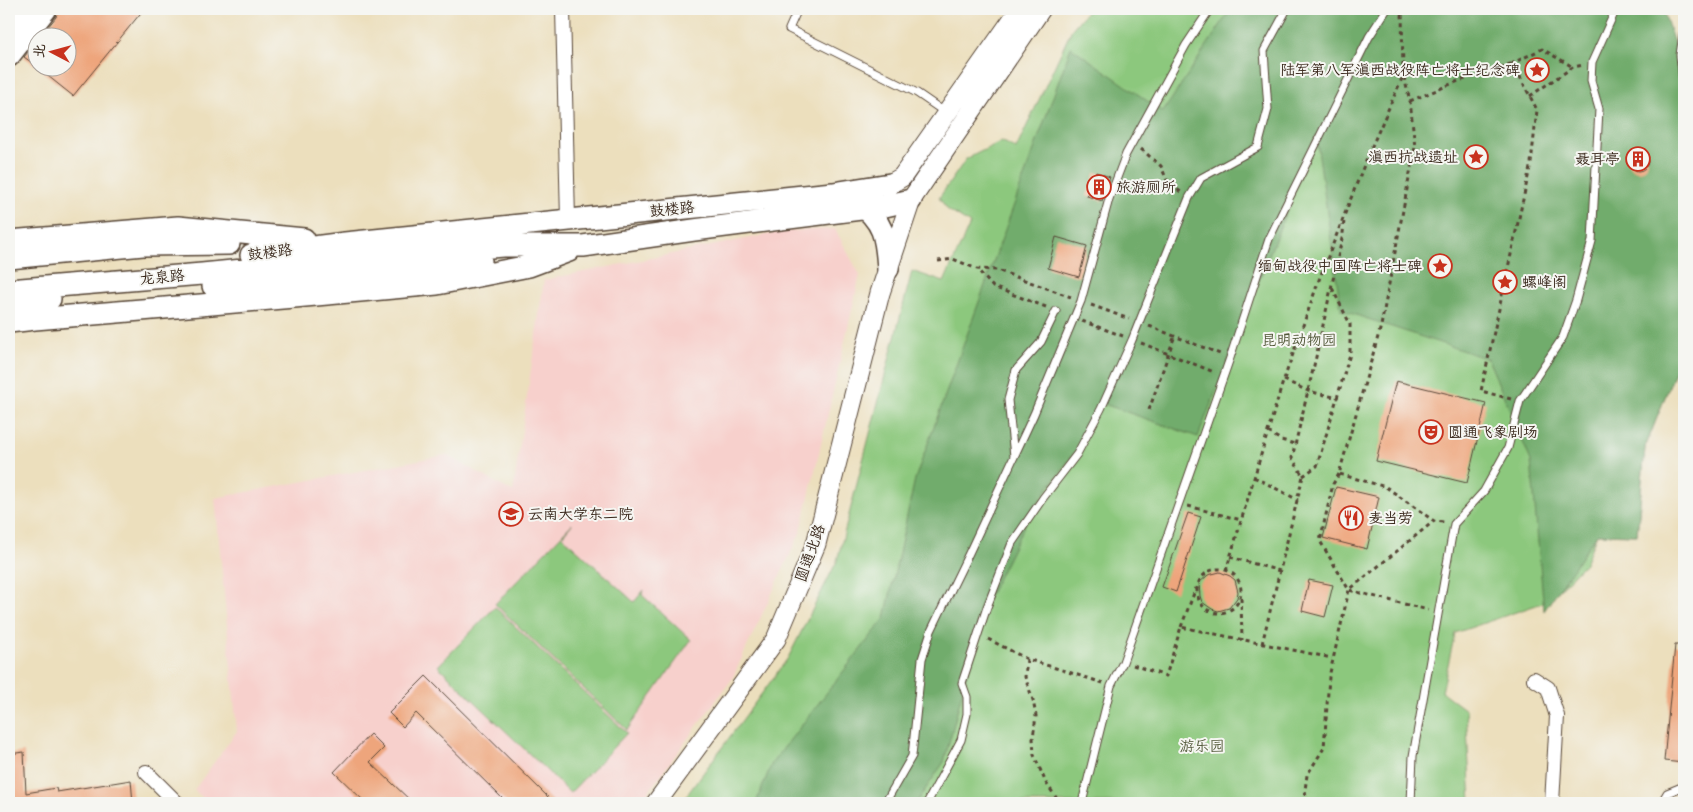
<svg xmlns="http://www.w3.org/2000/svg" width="1693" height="812" font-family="'Patrick Hand','LXGW WenKai TC',sans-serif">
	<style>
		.built { fill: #f7d0cc }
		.green { fill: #8cc87d; stroke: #64794e }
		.forest { fill: #71ac6c; stroke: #566b45 }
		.building { fill: #eea57c }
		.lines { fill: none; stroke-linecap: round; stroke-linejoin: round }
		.lane-casing { stroke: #564536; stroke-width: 9 }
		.street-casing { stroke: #564536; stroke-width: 16 }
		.secondary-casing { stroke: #564536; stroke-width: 21 }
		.primary-casing { stroke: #564536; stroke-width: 24 }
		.path { stroke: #564536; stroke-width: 3; stroke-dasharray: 4 4; stroke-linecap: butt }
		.lane { stroke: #fff; stroke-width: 7 }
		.street { stroke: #fff; stroke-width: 14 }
		.secondary { stroke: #fff; stroke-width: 19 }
		.primary { stroke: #fff; stroke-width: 21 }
		.labels { text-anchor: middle; stroke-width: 4; stroke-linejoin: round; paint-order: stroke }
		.poi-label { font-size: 15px; fill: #3b2a1e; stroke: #f6f6f2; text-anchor: start }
		.street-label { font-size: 15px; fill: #3b2a1e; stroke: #f6f6f2 }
		.park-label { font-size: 15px; fill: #53593a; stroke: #f6f6f2 }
	</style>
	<rect width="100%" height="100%" fill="#f6f6f2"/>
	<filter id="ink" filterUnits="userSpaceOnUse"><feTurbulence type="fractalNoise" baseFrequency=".02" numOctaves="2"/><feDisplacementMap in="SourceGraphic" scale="10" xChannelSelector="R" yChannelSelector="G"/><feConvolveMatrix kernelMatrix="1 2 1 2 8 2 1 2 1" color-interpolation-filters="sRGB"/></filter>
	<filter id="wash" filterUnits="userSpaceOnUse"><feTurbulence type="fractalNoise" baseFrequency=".0096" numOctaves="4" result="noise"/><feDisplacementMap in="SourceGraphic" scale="20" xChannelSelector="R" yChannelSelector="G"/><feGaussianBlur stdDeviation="1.12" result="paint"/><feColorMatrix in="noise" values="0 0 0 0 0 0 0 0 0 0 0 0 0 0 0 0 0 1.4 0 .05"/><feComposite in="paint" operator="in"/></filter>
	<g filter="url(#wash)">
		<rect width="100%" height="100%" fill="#ecdfbd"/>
		<path class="built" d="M835,229L860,275L801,531L732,679L640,803H209L194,790L237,731L215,498L446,455L513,492L544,280L784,231Z"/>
		<path class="green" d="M1089,9H1663L1684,349L1645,448L1637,535L1597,534L1585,563L1548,601L1455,633L1442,692L1466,710L1471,803H681L788,658L837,561L912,271L944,282L970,224L948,210L939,198L966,159L1002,141L1016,149L1072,29Z
			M572,524L562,536L634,602L644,590L642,595L691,640L627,730L495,604Z
			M495,607L627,733L570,793L438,666Z"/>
		<path class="forest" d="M1231,9H1663L1684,74V349L1645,448L1637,535L1597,534L1544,611L1531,461L1488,359L1341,310L1316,135L1198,437L1101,403L1077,449L1032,510L985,604L944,762L916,803H756L772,763L885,618L915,479L1071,47L1163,112Z"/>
		<g id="blocks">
			<path class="building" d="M58,9H144L73,96L38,68H68V38H39L56,17Z
				M38,40V67L24,57Z
				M1628 161a10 10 0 1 1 20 0a10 10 0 1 1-20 0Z
				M1096,172L1110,177L1102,201L1087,196Z
				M1056,237L1087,246L1079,277L1048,268Z
				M1396,381L1486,403L1467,483L1376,461Z
				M1336,487L1379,497L1367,549L1323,538Z
				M1188,513L1201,517L1176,592L1162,587Z
				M1220,572L1230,576L1235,580L1238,592L1237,598L1229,608L1218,611L1212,609L1202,602L1200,596L1199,583L1208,575Z
				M1309,580L1333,585L1325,617L1302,611Z
				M1675,645H1684V763L1664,761Z
				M426,676L554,803H507L416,713L403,727L389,713Z
				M370,734L384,748L370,762L413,803H366L334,772Z
				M24,752L26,793L56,788L57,792L131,780L133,803H9V754Z"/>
		</g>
	</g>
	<g filter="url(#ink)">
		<use href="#blocks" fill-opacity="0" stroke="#564536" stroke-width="1"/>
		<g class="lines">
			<g class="lane-casing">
				<path id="lane" d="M798,9L789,29L917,93L946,113
					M1684,28L1680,55L1684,92
					M1014,456L1008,400L1016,370L1041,342L1056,311
					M885,803L912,756L922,659L931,631L969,553L1034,414L1081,301L1109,199L1126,154L1186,45L1210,9
					M927,803L961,740L967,714V697L962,683L987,607L1012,543L1043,498L1077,454L1101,409L1132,340L1189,198L1201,178L1258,147L1268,109L1264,51L1287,9
					M1082,803L1111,686L1123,662L1230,358L1269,239L1369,37L1387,9
					M1411,803L1413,756L1454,524L1484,491L1508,448L1520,401L1563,337L1576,300L1592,241L1599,109L1591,81L1592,62L1616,9
					M1661,803L1667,793L1684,786"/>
			</g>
			<g class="street-casing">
				<path id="street" d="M563,9L568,220
					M1534,679L1548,688L1557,716L1552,803
					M146,772L177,803"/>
			</g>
			<g class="secondary-casing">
				<path id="secondary" d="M890,184L902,177L1020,9
					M656,803L776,639L816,544L880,293L911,200L1041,9"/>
			</g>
			<g class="primary-casing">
				<path id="primary" d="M9,26L23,9
					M9,56L46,9
					M858,202C884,222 886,237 888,269
					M9,241L178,227L304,239
					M251,255L345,243L833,193L890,184
					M9,258L143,245L229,244
					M213,286L413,269L481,261
					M9,290L202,274L438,251L504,246H583L694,230L885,206L911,200
					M9,306L50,299
					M9,322L35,319L294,297L437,284L529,266L569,251"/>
			</g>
			<path class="path" d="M1404,77L1410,101L1415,147L1381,326L1339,474L1386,487L1434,521L1444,522
				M1530,96L1573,67L1583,65
				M1410,101L1456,82L1513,63
				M1141,149L1161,166L1168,183L1181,192
				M938,261L953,259L977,269
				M1091,305L1129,319
				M1046,307L993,287L977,269L997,270L1071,297
				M1082,321L1123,336
				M1149,326L1220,354
				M1141,343L1214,372
				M1284,380L1308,391L1338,398
				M1511,399L1481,391L1531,163L1537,110L1513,63L1542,49L1573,67
				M1149,410L1175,335
				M1268,432L1281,440L1295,444
				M1339,474L1333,484L1320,541L1349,590L1428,610
				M1303,476L1317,466L1350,354V324L1332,288
				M1254,477L1298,500
				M1188,506L1241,520
				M1230,557L1280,571
				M1197 591a22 22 0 1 1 44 0a22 22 0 1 1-44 0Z
				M1226,571L1282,385L1320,277L1368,155L1403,76L1402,9
				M1241,598L1242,640
				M1181,627L1196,588
				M988,639L1027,659L1103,683
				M1262,644L1303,476L1292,458L1316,357L1343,234L1344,219
				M1027,659L1025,677L1033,700L1036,716L1033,738L1034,755L1046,783L1060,803
				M1133,665L1166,676L1181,627L1332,658
				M1180,803V800L1210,803
				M1307,803L1305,790L1307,775L1324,748L1329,677L1349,590L1434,521"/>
			<use href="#lane" class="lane"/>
			<use href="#street" class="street"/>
			<use href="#secondary" class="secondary"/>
			<use href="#primary" class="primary"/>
		</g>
	</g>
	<defs>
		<g id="sight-ring" transform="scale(1.25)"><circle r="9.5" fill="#f6f6f2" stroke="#c8321e" stroke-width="1.5"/><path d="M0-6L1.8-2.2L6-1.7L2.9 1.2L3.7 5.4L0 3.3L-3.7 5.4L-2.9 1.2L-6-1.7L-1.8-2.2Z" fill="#c8321e"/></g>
		<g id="building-ring" transform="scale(1.25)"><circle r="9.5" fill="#f6f6f2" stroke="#c8321e" stroke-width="1.5"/><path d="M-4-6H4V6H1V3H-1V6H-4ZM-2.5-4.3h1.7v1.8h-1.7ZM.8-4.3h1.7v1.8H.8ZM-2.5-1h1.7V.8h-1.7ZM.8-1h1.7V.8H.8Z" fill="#c8321e"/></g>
		<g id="theatre-ring" transform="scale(1.25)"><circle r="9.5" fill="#f6f6f2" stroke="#c8321e" stroke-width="1.5"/><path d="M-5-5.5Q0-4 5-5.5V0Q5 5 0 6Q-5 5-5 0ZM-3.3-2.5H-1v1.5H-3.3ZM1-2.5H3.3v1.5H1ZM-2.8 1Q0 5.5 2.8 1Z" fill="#c8321e"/></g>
		<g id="university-ring" transform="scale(1.25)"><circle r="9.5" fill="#f6f6f2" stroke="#c8321e" stroke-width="1.5"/><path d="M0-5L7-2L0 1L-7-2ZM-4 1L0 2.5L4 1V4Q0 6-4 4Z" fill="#c8321e"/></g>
		<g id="restaurant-ring" transform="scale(1.25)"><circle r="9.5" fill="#f6f6f2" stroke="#c8321e" stroke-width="1.5"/><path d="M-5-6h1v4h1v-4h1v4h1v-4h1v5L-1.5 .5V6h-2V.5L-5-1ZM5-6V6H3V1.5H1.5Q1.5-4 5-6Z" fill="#c8321e"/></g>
	</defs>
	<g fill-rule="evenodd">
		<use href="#sight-ring" x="1537" y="70"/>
		<use href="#sight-ring" x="1476" y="157"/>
		<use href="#building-ring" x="1638" y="159"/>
		<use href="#building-ring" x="1099" y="187"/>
		<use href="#sight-ring" x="1440" y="266"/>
		<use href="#sight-ring" x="1505" y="282"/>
		<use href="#theatre-ring" x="1431" y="432"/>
		<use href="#university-ring" x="511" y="514"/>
		<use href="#restaurant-ring" x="1351" y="518"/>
	</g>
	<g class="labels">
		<g class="poi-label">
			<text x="1520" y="75" text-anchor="end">陆军第八军滇西战役阵亡将士纪念碑</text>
			<text x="1458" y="162" text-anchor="end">滇西抗战遗址</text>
			<text x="1620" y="164" text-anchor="end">聂耳亭</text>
			<text x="1116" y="192">旅游厕所</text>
			<text x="1422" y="271" text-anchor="end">缅甸战役中国阵亡将士碑</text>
			<text x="1522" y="287">螺峰阁</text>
			<text x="1448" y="437">圆通飞象剧场</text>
			<text x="528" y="519">云南大学东二院</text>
			<text x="1368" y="523">麦当劳</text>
		</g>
		<g class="street-label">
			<text transform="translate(672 209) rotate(-6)" y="5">鼓楼路</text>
			<text transform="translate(270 252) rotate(-7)" y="5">鼓楼路</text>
			<text transform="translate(162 277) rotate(-5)" y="5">龙泉路</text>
			<text transform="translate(810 553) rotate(-70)" y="5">圆通北路</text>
		</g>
		<g class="park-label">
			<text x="1299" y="345">昆明动物园</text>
			<text x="1202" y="751">游乐园</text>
		</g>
	</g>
	<rect width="1693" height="812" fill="none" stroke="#f6f6f2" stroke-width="30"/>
	<g transform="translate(52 52) rotate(276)"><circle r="24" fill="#f6f6f2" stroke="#aba49d"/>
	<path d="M0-4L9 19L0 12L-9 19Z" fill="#c8321e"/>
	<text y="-8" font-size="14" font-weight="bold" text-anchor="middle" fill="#3b2a1e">北</text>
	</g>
</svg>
